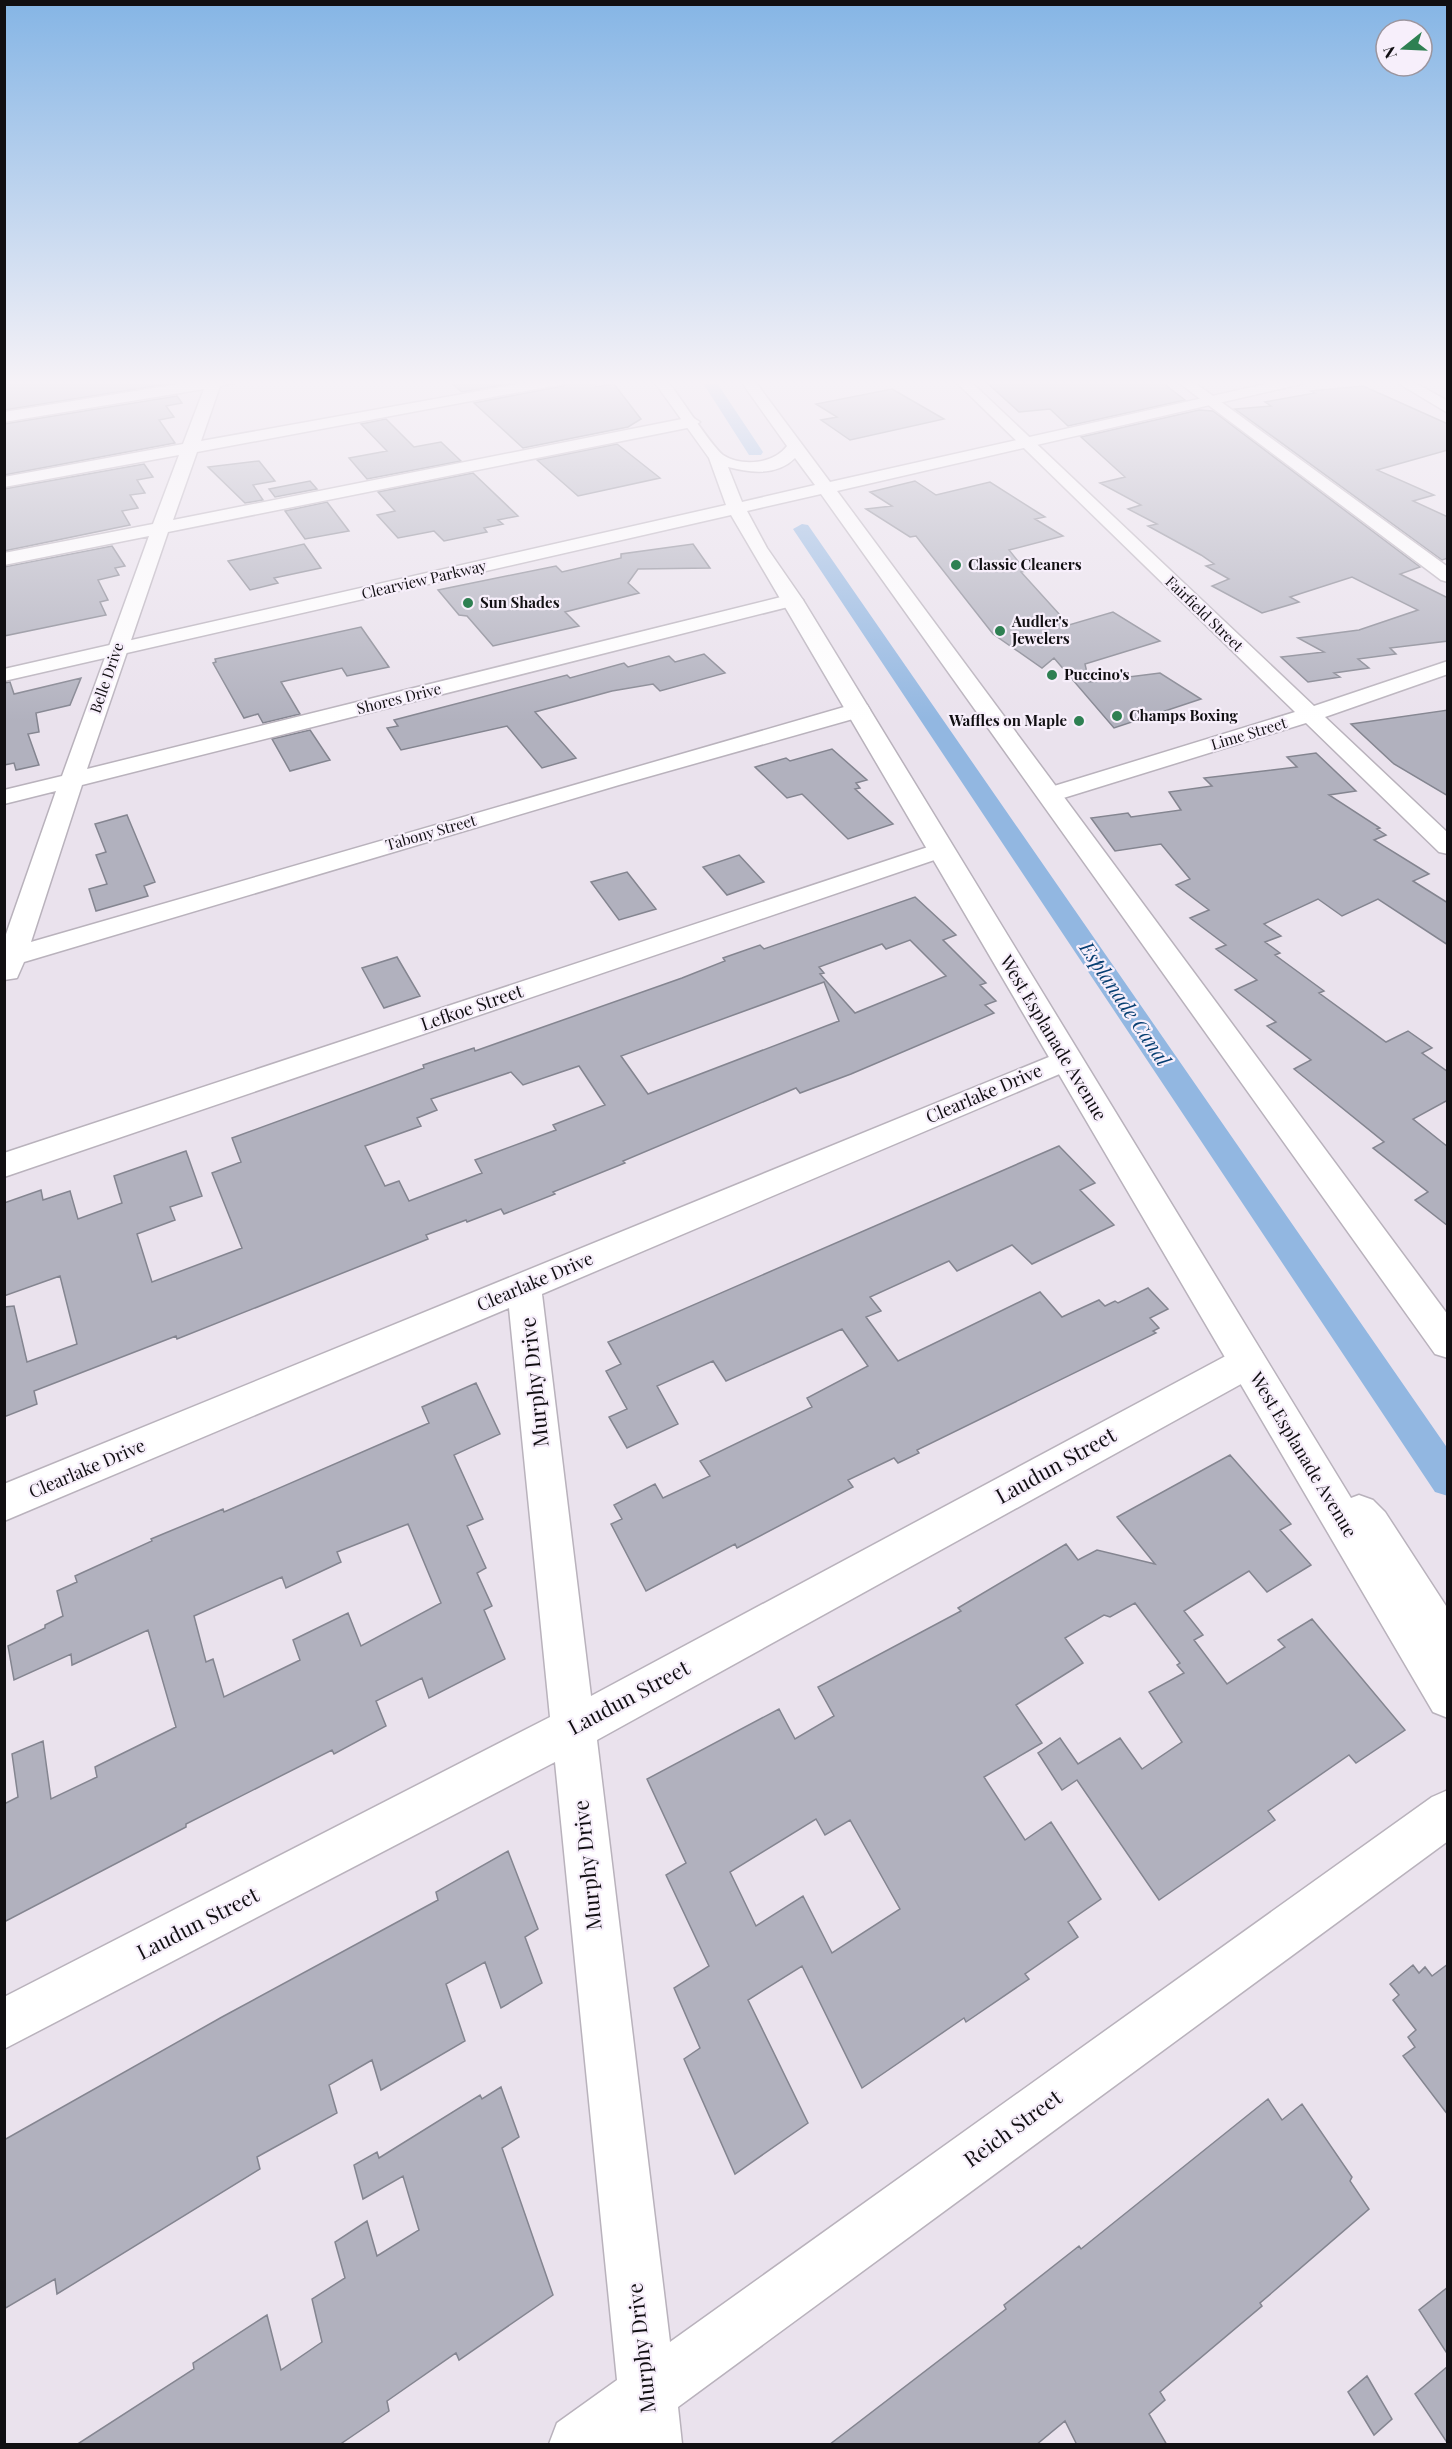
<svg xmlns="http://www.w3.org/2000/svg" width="1452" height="2449" font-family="'Playfair Display',serif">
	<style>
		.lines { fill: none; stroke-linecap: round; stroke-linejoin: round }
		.canal { fill: #92b7e1; fill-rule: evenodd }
		.building { fill: #b1b1be; stroke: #848590; stroke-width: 1.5; fill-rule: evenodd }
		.street-casing { stroke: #b9b2bc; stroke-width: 3 }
		.secondary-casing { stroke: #b9b2bc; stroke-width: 3 }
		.street { fill: #fff; fill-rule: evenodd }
		.secondary { fill: #fff; fill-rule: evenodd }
		.poi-dot { fill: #2e8052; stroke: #f7effb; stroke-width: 2 }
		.labels { text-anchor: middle; stroke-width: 4.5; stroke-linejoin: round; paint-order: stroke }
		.far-poi-label { font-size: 15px; font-weight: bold; fill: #110f12; stroke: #f7effb; text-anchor: start }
		.far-street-label { font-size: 15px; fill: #110f12; stroke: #f7effb }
		.street-label { font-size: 18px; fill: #110f12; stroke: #f7effb }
		.water-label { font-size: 20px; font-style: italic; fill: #073f72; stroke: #f7effb }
		.near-street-label { font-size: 21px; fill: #110f12; stroke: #f7effb }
	</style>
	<rect width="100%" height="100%" fill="#eae2ed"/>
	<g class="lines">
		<path class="canal" d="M701,380H715L763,452L761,455H749Z
			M802,524L808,525L1448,1449V1496L1435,1492L793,529Z"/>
	</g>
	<path class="building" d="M4,380H38L41,384L68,380H165L168,384L4,410Z
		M448,380H531L462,392Z
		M572,380H595L596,387L614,384L641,419L628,427L523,448L474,403L563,386Z
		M984,380H1159L1185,400L1068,426L1050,409L1019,412Z
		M1363,386L1448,424V450L1377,470L1434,495L1413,501L1448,517V558L1442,560L1235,409L1271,406L1265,402L1315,393L1311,391Z
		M892,389L944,419L850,440L821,420L837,417L816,404Z
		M177,396L182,403L166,406L174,417L159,420L175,443L4,475V424Z
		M1199,410L1213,411L1420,567L1400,574L1448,598V641L1390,648L1396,654L1358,659L1369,668L1334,673L1340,677L1308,682L1281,657L1324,652L1298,638L1359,630L1418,610L1352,577L1290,597L1299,602L1262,613L1212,586L1229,579L1206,566L1214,564L1201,555L1148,526L1157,524L1128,509L1141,505L1100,483L1125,477L1081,437Z
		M386,419L414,447L441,442L461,461L367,479L349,458L387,451L361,424Z
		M617,444L660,478L578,496L537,460Z
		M259,461L275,481L253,485L263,500L245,503L208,467Z
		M144,464L153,477L137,480L145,493L130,495L138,508L122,511L130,525L4,551V489Z
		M473,473L518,516L498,520L503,524L484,528L487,532L444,541L434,531L398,538L377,515L395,511L378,492Z
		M310,481L317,489L275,497L269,489Z
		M915,481L936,495L990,482L1045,517L1035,519L1063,536L1009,550L1026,571L1021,572L1069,625L1113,612L1160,641L1085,664L1089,682L1160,673L1201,699L1114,728L1054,658L1042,668L993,634L916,536L910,537L866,509L892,506L870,492Z
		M327,502L349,531L305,539L285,511Z
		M304,544L321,568L274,578L278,583L250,590L228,561Z
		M693,544L710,568L638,569L628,583L639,593L565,612L579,626L493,646L467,616L459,615L438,590L556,566L562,572L621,558V554Z
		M112,546L125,566L115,568L119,575L98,580L108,600L100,602L106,615L4,636V567Z
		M361,627L389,667L347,676L342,668L281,682L300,714L263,723L258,714L244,718L213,663L216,662L215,659Z
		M704,654L725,673L660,691L653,684L612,691L535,712L576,758L542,768L507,726L401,750L387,728L398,726L394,720L567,675L570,678L624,663L628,667L669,656L675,662Z
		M81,678L70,705L36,713L39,732L28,734L39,765L16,770L14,763L4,765V683L10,682L14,694Z
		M1448,710V796L1394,764L1351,724Z
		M310,730L330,760L290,771L272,739Z
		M832,749L867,780L856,783L860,788L855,789L893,824L848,839L802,794L787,798L755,767L786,758L790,761Z
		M1316,753L1356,791L1329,795L1380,828L1377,829L1386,835L1374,840L1429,874L1413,881L1448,903V945L1378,899L1342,916L1318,899L1264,924L1281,936L1265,942L1280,953L1275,955L1324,991L1319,993L1386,1042L1408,1031L1432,1048L1422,1053L1448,1072V1100L1413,1119L1448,1147V1226L1415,1200L1428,1192L1373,1148L1384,1142L1294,1069L1311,1060L1267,1026L1276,1022L1235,990L1257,980L1216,949L1226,945L1190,918L1209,910L1176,885L1190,879L1161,844L1115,851L1091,818L1128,813L1131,817L1181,810L1169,792L1212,786L1204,778L1297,767L1287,757Z
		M127,815L155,882L144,886L148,896L96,911L89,889L107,884L96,855L106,852L95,824Z
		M739,855L764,882L727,895L703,867Z
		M627,872L656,909L619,920L591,882Z
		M915,897L956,935L943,940L986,983L980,985L996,1001L985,1005L994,1013L851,1074L800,1093L796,1088L623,1161L625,1163L553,1192L555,1194L504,1214L501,1209L467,1222L466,1220L426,1235L428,1239L177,1339L176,1336L34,1391L37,1404L4,1417V1307L14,1306L27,1362L77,1344L60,1276L4,1296V1203L41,1190L43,1200L70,1191L78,1219L122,1203L114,1176L186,1151L202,1196L170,1207L175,1220L137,1234L152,1282L242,1248L212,1173L241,1162L232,1138L424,1068L423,1065L474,1048L475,1051L682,978L725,961L723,958L760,945L764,949ZM910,940L946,976L855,1013L820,974L824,973L819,967L882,944L886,949ZM824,982L839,1021L648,1094L621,1056ZM579,1066L605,1105L553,1125L556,1130L475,1160L482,1173L409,1201L399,1181L385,1186L365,1146L421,1126L417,1118L437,1110L431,1099L511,1072L523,1085Z
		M397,957L420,996L384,1008L362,968Z
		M1059,1146L1095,1183L1080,1190L1114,1225L1032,1264L1012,1245L957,1271L949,1261L870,1297L881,1311L866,1317L898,1361L1040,1292L1062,1317L1099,1300L1105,1306L1115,1301L1118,1303L1148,1288L1168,1309L1150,1318L1159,1328L1153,1331L1156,1333L917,1450L919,1453L898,1463L894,1458L848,1480L853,1487L737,1548L735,1544L646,1591L611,1524L622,1519L614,1505L655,1484L663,1498L710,1476L700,1461L812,1407L807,1398L868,1366L842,1329L726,1381L713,1361L657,1386L678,1424L627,1448L609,1417L627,1409L606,1371L621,1364L608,1342Z
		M476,1383L500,1434L454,1455L483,1519L467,1526L486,1568L477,1573L492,1606L484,1610L505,1659L429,1698L422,1678L376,1701L386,1726L334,1754L332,1750L186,1824V1827L4,1922V1804L18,1797L12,1754L43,1741L51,1799L97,1777L95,1767L176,1727L148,1630L72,1665L71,1654L14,1680L8,1646L45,1628V1625L63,1616L57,1591L77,1582L75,1576L152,1541L151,1539L223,1509L224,1512L429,1423L422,1407ZM408,1524L441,1603L361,1646L348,1613L293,1640L300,1660L224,1697L213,1659L206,1662L194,1616L282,1577L286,1588L341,1562L337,1552Z
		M1230,1455L1291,1524L1280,1530L1311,1565L1267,1592L1249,1571L1184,1611L1203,1635L1194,1640L1227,1684L1285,1647L1278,1640L1312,1619L1405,1730L1356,1763L1349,1755L1268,1811L1275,1820L1159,1900L1077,1780L1062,1790L1038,1753L1060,1738L1078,1764L1120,1738L1142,1769L1182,1742L1149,1692L1184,1673L1177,1665L1180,1663L1135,1603L1110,1617L1104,1615L1065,1638L1083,1663L1016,1705L1042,1743L984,1777L1025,1840L1051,1822L1101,1899L1068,1922L1078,1937L1025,1974L1029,1979L966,2022L964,2018L862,2088L802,1966L748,2000L808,2123L735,2174L684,2059L700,2048L674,1988L709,1966L666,1875L686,1863L647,1779L779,1709L795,1739L834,1716L818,1687L961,1611L958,1608L1066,1544L1078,1560L1097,1550L1155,1564L1117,1517ZM816,1819L825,1835L850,1820L900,1909L832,1953L803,1896L756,1926L730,1872Z
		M508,1851L538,1929L525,1937L542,1983L501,2008L485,1962L446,1984L465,2041L381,2090L372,2060L329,2085L337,2113L257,2157L260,2169L57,2294L55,2279L4,2309V2140L222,2017L438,1900L436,1892Z
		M1448,1964V2115L1403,2056L1415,2047L1408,2037L1416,2030L1393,2000L1399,1995L1390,1984L1413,1965L1419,1973L1425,1967L1432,1976Z
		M501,2087L519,2137L502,2148L553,2295L459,2360L456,2353L387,2401L389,2411L339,2445H76L194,2369L193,2363L267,2315L281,2370L322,2342L312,2299L345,2278L335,2242L367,2221L377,2256L419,2230L403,2176L363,2199L354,2165L377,2152L379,2158L480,2095L482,2099Z
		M1268,2099L1282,2120L1302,2104L1352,2177L1350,2181L1369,2209L1260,2303L1262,2306L1160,2392L1165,2400L1149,2414L1167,2445H1077L1065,2421L1036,2445H829L1006,2309L1004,2305L1079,2246L1081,2249Z
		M1448,2287V2355L1419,2310Z
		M1448,2366V2444L1415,2394Z
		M1367,2376L1392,2419L1374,2435L1348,2392Z"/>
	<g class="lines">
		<g class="street-casing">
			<path id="street" d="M204,380H236L234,383L220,386L201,441L541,380H570L563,384L197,452L173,520L692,417L700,422L692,427L168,532L87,769L793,594L803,600L800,604L82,785L31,942L851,705H867L870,710L867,715L619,785L24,962L17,978L4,980V940L56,791L4,804V790L62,776L149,536L4,565V553L153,524L179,455L4,487V477L183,444L204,389L4,422V412Z
				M954,380H969L1314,706L1448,661V674L1325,717L1448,833V854L1439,852L1306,723L1057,800H1041L1037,795L1041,790L1295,712Z
				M1175,380H1191L1448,567V582L1441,580Z
				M1393,380H1410L1448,401V413Z
				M940,843L949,845L952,850L949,855L4,1177V1153Z
				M1066,1050L1076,1053L1081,1060L1076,1067L542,1294L591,1696L1235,1351L1248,1347L1261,1351L1266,1362L1261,1373L597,1740L670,2342L1432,1797L1448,1790V1841L678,2407L682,2444H549L557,2423L617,2380L555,1762L4,2049V1997L550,1717L509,1308L4,1521V1484Z"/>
		</g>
		<g class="secondary-casing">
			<path id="secondary" d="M653,380H667C678,394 712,447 723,455C742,467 774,464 787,446L740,380H754L830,482L1283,380H1308L1301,384L837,491L1448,1315V1358L1435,1354L821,494L747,511L767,548L803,600L1351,1498L1359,1495L1373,1500L1385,1512L1448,1609V1718L1433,1712L731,515L4,681V669L726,505L709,458ZM795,458L815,485L742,502L728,467C751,473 777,476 795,458Z"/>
		</g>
		<use href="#street" class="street"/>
		<use href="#secondary" class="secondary"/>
	</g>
	<linearGradient id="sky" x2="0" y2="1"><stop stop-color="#85b5e5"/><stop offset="0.53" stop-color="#f6f2f7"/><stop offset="1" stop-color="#f6f2f7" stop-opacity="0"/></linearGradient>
	<rect width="1452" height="722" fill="url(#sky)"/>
	<g class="poi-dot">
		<circle cx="956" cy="565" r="6"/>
		<circle cx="468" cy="603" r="6"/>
		<circle cx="1000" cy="631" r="6"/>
		<circle cx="1052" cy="675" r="6"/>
		<circle cx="1117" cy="716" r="6"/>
		<circle cx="1079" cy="721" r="6"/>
	</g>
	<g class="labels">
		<g class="far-poi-label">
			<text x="968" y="570">Classic Cleaners</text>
			<text x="480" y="608">Sun Shades</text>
			<text x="1012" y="627">Audler's<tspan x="1012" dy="17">Jewelers</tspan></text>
			<text x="1064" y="680">Puccino's</text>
			<text x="1129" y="721">Champs Boxing</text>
			<text x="1067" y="726" text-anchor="end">Waffles on Maple</text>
		</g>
		<g class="far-street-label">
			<text transform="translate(424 580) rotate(-13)" y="5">Clearview Parkway</text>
			<text transform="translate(1204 614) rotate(44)" y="5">Fairfield Street</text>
			<text transform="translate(107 678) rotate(-71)" y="5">Belle Drive</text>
			<text transform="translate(399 699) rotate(-14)" y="5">Shores Drive</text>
			<text transform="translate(1249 734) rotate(-17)" y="5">Lime Street</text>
			<text transform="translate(431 833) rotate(-16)" y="5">Tabony Street</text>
		</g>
		<g class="street-label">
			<text transform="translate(472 1008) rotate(-19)" y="6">Lefkoe Street</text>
			<text transform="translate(1053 1038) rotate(59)" y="6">West Esplanade Avenue</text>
			<text transform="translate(984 1094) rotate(-23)" y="6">Clearlake Drive</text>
			<text transform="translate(535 1282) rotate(-23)" y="6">Clearlake Drive</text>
			<text transform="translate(1303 1455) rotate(59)" y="6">West Esplanade Avenue</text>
			<text transform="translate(87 1469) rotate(-23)" y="6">Clearlake Drive</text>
		</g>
		<g class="water-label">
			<text transform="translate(1125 1004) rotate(56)" y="7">Esplanade Canal</text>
		</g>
		<g class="near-street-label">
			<text transform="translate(535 1382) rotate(-96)" y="7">Murphy Drive</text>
			<text transform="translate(1056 1466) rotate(-29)" y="7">Laudun Street</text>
			<text transform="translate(629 1698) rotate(-28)" y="7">Laudun Street</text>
			<text transform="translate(588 1865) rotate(-96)" y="7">Murphy Drive</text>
			<text transform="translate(198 1924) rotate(-27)" y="7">Laudun Street</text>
			<text transform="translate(1013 2129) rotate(-36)" y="7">Reich Street</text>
			<text transform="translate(642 2348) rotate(-96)" y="7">Murphy Drive</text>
		</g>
	</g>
	<rect width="1452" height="2449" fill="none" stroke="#110f12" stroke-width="12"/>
	<g transform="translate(1404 48) rotate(252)"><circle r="28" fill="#f7effb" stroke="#9b959e" stroke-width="1.5"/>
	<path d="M0-4.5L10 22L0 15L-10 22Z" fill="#2e8052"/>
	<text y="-9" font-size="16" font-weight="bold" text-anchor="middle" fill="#110f12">N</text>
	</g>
</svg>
